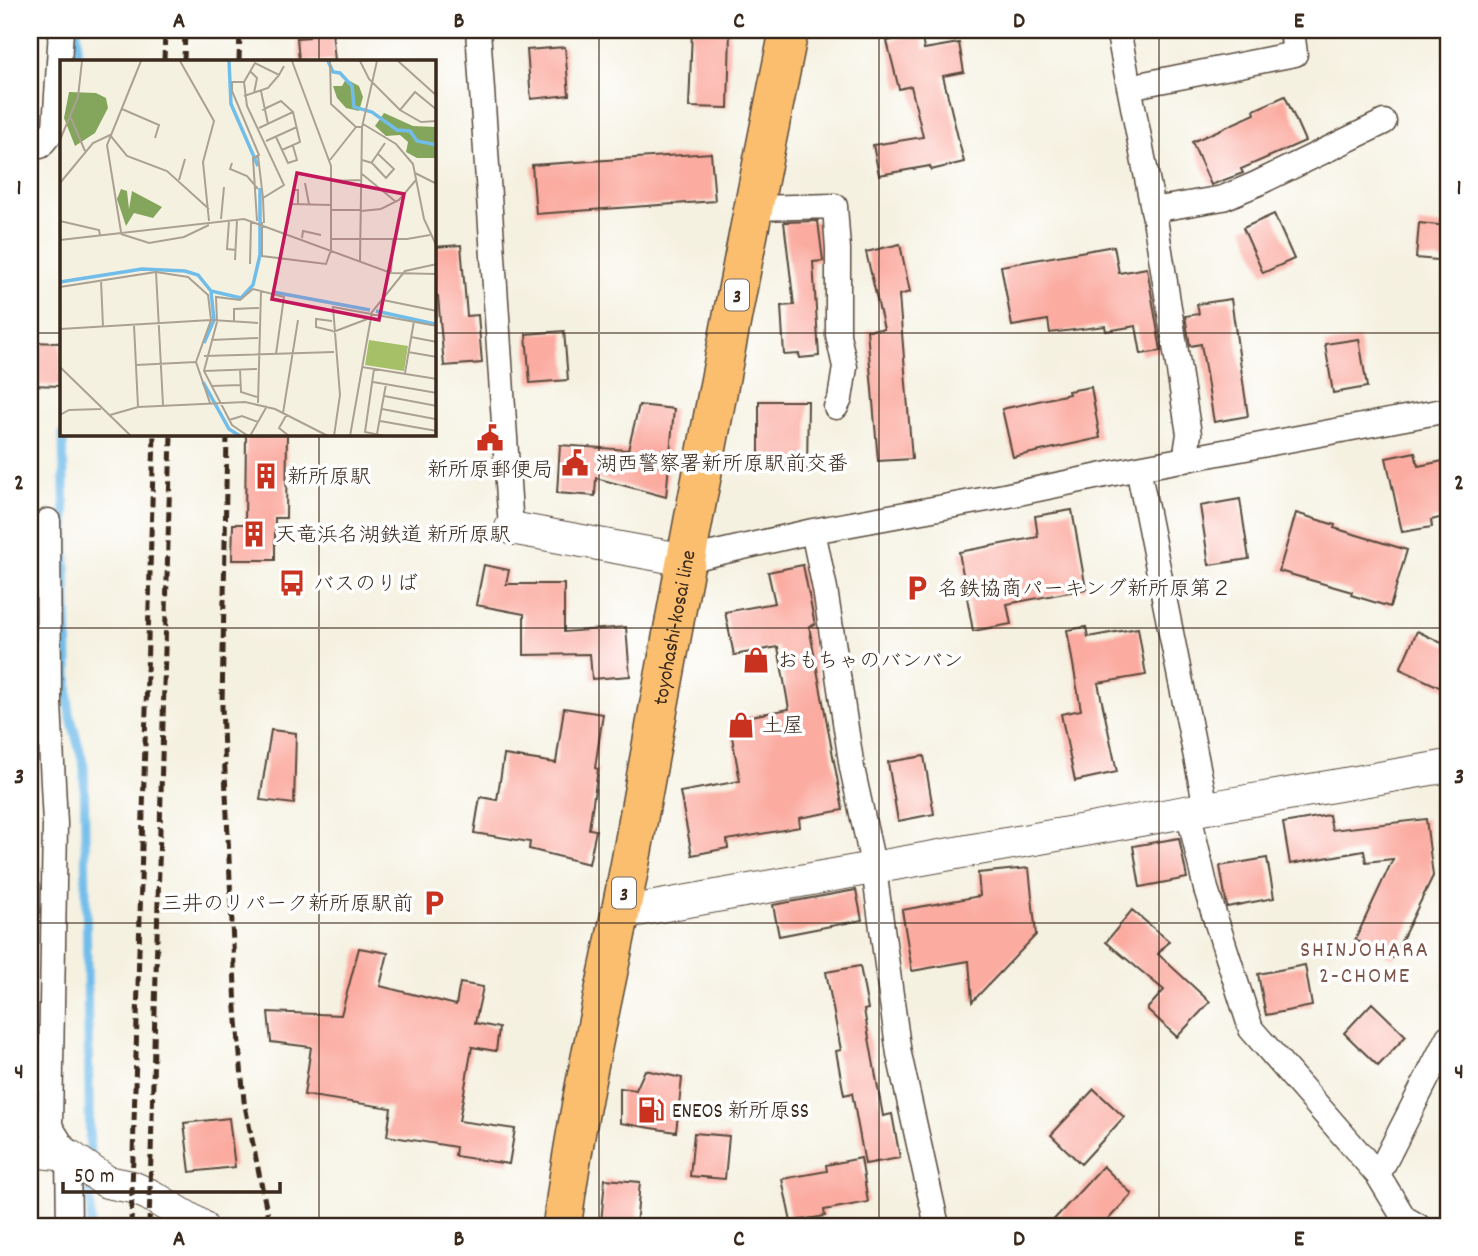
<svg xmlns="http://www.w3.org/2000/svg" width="1478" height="1256" font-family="Dekko,'Klee One',sans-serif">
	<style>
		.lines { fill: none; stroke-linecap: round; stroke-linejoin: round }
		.stream { stroke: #71bdea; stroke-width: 9 }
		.building { fill: #fbaba0 }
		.minor-casing { stroke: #57483b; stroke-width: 27 }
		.tertiary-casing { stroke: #57483b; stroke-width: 34 }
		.primary-casing { stroke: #57483b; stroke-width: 41 }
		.minor { stroke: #fff; stroke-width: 24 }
		.tertiary { stroke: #fff; stroke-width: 32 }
		.primary { stroke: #fabe6e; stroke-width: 38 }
		.rail { stroke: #3b2a1e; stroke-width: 5; stroke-dasharray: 10 5; stroke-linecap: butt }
		.grid { fill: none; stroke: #3b2a1e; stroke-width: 2; stroke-opacity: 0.55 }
		.labels { text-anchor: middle; stroke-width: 7; stroke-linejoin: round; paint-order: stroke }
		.shield { fill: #fff; stroke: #766a62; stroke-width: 2 }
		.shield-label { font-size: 19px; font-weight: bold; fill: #3b2a1e }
		.poi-label { font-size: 21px; fill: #3b2a1e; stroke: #fff; text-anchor: start }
		.street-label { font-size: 21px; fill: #3b2a1e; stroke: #fff }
		.neighbourhood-label { font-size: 23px; letter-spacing: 2px; fill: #7e574c; stroke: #fff }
		.inset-river { fill: none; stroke: #71bdea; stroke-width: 3.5 }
		.inset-road { fill: none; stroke: #aba193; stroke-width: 2 }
		.view { fill: #c2185b; fill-opacity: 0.15; stroke: #c2185b; stroke-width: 3.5 }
		.inset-edge { fill: none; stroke: #3b2a1e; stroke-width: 3.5 }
		.neatline { fill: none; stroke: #3b2a1e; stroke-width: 2.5 }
		.grid-label { font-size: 23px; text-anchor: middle; font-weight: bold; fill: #3b2a1e }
	</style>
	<rect width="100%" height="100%" fill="#fff"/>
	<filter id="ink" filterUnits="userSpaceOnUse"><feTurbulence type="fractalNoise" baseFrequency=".0143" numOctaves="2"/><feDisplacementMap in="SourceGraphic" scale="14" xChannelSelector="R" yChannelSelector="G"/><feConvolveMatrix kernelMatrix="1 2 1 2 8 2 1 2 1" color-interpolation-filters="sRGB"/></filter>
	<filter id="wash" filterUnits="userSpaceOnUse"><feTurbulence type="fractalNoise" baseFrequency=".00686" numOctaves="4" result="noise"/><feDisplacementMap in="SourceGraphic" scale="28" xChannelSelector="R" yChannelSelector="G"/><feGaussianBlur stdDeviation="1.57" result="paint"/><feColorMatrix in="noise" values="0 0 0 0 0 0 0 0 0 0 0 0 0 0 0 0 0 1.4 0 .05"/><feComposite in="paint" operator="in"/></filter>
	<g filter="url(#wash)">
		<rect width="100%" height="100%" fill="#f5f1e1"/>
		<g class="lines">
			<path class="stream" d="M77,61V30
				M63,434L69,711L84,766L90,1162
				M90,1179L91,1226"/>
		</g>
		<g id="blocks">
			<path class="building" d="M309,30H332L335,61H299L297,38L309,37Z
				M692,30H730L728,108L689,107Z
				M921,33L924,49L959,43L964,72L943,76L964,162L931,170L930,166L879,175L873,145L923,137L911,86L899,89L887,41Z
				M565,47L569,95L531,99L527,50Z
				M1285,96L1305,141L1241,169L1243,173L1211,185L1192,142L1255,114L1254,110Z
				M711,153L715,201L536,214L532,165Z
				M1274,214L1294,259L1263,273L1243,228Z
				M818,221L823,261L813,262L819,356L800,358L799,354L784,355L781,306L794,305L784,222Z
				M1419,223L1448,226V261L1416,258Z
				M900,244L910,292L899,295L912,459L878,461L867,330L884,329L866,252Z
				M461,245L467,316L478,315L482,363L444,366L438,296H434V247Z
				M1114,246L1119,273L1147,268L1161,351L1141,354L1136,326L1106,331L1105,326L1050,333L1048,320L1012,326L1001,266Z
				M1231,299L1248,416L1214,422L1201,344L1190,346L1185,316L1199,314L1197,304Z
				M564,331L568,380L530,383L526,334Z
				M1359,339L1367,387L1333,393L1325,344Z
				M30,342L61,343V386L30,385Z
				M1091,387L1100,438L1013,457L1002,409L1069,394L1068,391Z
				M759,401H808L807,470L759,469Z
				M639,405L674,409L666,497L596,478L595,496L557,493L560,445L628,450Z
				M246,434H287L286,518H275V560H232L233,524H245Z
				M1415,452L1418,466L1448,460V516L1431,520L1432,527L1402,532L1386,458Z
				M1240,499L1249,559L1209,565L1200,506Z
				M1072,510L1086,589L1007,604L1011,624L973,631L959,552L1038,537L1035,516Z
				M1296,513L1335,525L1334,528L1407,550L1390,607L1351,595L1352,592L1279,571Z
				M484,565L509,570L506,584H564V632L626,627L630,676L592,679L590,654L524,655V614L476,605Z
				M803,565L815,625L809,626L843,810L799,818L800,827L727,840L728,848L692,855L680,792L740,781L729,720L789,709L778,647L734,655L725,612L775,603L768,572Z
				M1086,627L1088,637L1138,628L1146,675L1098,683L1117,772L1075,781L1061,714L1081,710L1067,630Z
				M1417,631L1448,646V691L1400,669Z
				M564,708L603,714L595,768L598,769L589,829L596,830L589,864L529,849L530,842L474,833L480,797L497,800L504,755L556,763Z
				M271,730L296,733L294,804L260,800Z
				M924,756L934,814L898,821L888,762Z
				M1329,815L1332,830L1426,819L1433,876L1393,958L1355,940L1393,859L1366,862L1364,851L1290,864L1283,823Z
				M1179,838L1187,878L1140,887L1133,846Z
				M1267,858L1274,898L1227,907L1220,866Z
				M1029,868L1036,935L972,1002L969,961L912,971L902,910L980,896L978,873Z
				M856,890L862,920L779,936L773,905Z
				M1132,910L1169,941L1158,954L1210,1002L1177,1037L1147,1009L1164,990L1106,942Z
				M359,948L388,953L380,986L456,1005L460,983L483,987L475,1023L499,1028L496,1051L472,1047L459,1121L515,1129L509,1164L455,1156L456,1147L387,1136L391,1108L304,1095L311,1047L271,1042L268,1012L341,1015Z
				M1305,965L1312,1006L1266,1015L1258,974Z
				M860,966L868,1009L864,1010L883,1116L892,1114L900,1158L865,1164L852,1093L844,1095L836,1051L841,1050L826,972Z
				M1372,1003L1406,1036L1378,1066L1344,1033Z
				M645,1070L682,1078L676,1132L620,1123V1088L636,1090Z
				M1094,1089L1124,1117L1081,1164L1051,1135Z
				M229,1118L235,1167L190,1172L184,1123Z
				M694,1133L729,1136L725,1179L690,1176Z
				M861,1158L868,1202L824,1210L825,1216L791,1222L782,1179L827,1171L826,1165Z
				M1103,1166L1132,1194L1102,1226H1048Z
				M605,1179L640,1182L636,1226L601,1223Z"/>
		</g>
	</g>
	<g filter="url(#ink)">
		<use href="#blocks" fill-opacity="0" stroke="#57483b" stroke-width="2"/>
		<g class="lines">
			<g class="minor-casing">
				<path id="minor" d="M478,30L511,528
					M1118,30L1155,219L1189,434L1185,460
					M1129,87L1295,54L1292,30
					M30,147L40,146L55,128L61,30
					M753,208L835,206L838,249V335L845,367L840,399L836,407
					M1153,210L1223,198L1256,184L1384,122
					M1138,468L1206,807
					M48,521L49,703
					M813,531L825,589L852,768L874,869L899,1054L937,1226
					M686,560L813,531L1004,496L1138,468L1448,410
					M30,704L49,703L55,824L50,1126L68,1155L69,1226
					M1188,810L1206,889L1251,1029L1378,1175L1404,1218L1418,1226
					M1378,1175L1448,1037"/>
			</g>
			<g class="tertiary-casing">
				<path id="tertiary" d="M511,528L686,560
					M621,913C897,865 1172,813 1448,766
					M30,1151L68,1155L107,1182L132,1187L150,1195L201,1226"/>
			</g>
			<g class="primary-casing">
				<g id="primary">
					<path id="s1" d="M562,1226C577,1103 608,982 631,859C681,582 733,306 789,30"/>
				</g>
			</g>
			<use href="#minor" class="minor"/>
			<use href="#tertiary" class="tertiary"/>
			<use href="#primary" class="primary"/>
			<path class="rail" d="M164,61L165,30
				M184,61L185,30
				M239,61L240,30
				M227,434L222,707L236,1009L244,1101L270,1226
				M131,1226L154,434
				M149,1226L171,434"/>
		</g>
	</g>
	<path class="grid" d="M319,30V61M599,30V1226M879,30V1226M1159,30V1226M30,333H61M434,333H1448M319,434V1226M30,628H1448M30,923H1448"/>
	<defs>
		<g id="civic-bare" transform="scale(2.1)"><path d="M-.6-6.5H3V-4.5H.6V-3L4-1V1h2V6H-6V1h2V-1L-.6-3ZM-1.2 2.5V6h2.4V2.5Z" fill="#c8321e" stroke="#fff" stroke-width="2.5" paint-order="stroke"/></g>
		<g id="building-bare" transform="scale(2.1)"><path d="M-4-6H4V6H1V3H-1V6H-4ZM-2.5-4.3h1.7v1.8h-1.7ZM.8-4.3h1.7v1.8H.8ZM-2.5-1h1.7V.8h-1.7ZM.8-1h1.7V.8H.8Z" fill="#c8321e" stroke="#fff" stroke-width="2.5" paint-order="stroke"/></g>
		<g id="bus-bare" transform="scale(2.1)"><path d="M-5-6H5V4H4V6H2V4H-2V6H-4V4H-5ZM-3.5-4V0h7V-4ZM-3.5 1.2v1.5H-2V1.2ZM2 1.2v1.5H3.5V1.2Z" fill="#c8321e" stroke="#fff" stroke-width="2.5" paint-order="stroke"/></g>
		<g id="parking-bare" transform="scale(2.1)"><path d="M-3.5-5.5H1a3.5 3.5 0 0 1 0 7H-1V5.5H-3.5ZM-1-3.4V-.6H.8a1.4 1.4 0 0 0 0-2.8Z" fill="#c8321e" stroke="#fff" stroke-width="2.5" paint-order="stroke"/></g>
		<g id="shop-bare" transform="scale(2.1)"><path d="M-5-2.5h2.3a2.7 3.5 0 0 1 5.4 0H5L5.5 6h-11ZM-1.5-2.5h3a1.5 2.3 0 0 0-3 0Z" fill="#c8321e" stroke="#fff" stroke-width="2.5" paint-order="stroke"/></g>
		<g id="fuel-bare" transform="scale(2.1)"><path d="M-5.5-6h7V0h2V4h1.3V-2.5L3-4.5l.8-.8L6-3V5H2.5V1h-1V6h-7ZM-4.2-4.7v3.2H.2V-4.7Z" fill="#c8321e" stroke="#fff" stroke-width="2.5" paint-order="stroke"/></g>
	</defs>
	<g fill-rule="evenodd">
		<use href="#civic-bare" x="490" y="438"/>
		<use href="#civic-bare" x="575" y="463"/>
		<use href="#building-bare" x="266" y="476"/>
		<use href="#building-bare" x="254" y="534"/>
		<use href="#bus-bare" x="292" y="583"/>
		<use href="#parking-bare" x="917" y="588"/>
		<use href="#shop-bare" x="756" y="660"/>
		<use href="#shop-bare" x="741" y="725"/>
		<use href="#parking-bare" x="434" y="903"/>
		<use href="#fuel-bare" x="651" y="1110"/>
	</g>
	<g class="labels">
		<g class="shield">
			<rect x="725" y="279.5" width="24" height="31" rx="5"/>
			<rect x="612" y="877.5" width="24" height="31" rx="5"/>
		</g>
		<g class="shield-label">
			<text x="737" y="302">3</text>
			<text x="624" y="900">3</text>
		</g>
		<g class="poi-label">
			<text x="596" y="470">湖西警察署新所原駅前交番</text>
			<text x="490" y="476" text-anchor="middle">新所原郵便局</text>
			<text x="287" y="483">新所原駅</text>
			<text x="275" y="541">天竜浜名湖鉄道 新所原駅</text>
			<text x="313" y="590">バスのりば</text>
			<text x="938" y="595">名鉄協商パーキング新所原第２</text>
			<text x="777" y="667">おもちゃのバンバン</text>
			<text x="762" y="732">土屋</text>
			<text x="413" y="910" text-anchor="end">三井のリパーク新所原駅前</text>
			<text x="672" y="1117">ENEOS 新所原SS</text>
		</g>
		<g class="street-label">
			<text dy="7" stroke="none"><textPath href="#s1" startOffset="609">toyohashi-kosai line</textPath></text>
		</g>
		<g class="neighbourhood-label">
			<text x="1365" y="956">SHINJOHARA<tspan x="1365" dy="26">2-CHOME</tspan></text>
		</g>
	</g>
	<g transform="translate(60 60)">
		<rect width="376" height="376" fill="#f5f1e1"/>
		<path d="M309,280L348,286L344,311L305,305Z" fill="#a5c067"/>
		<path d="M286,19L299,26L303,37L299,51L286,48L277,38L273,26H282ZM9,32L36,33L46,38L48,48L35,73L15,86L4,58ZM311,47L353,66L376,67V98H357L346,92L348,82L340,75L326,76L315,66L324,53ZM61,129L67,131L69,149L72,131L102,147L93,158L74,153L66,166L57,139Z" fill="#84a65c"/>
		<path class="inset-river" d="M169,1L171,44L198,106M268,1L273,12L280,13L292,26L294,47L312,52L337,70L350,71L357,81L377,85M0,222L82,209L125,211L138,215L151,231L181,238L193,225L200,195V128M213,232L310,250M316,251L375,264M144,283L154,260L151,232M143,322L169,369L180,376"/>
		<path class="inset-road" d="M120,1L154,61L143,102L149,161M270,1L271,44L296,67H302M300,1L309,19L340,50M338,1L377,36M190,11L197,18L194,33M184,22H172V31L199,95L193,98L197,161M201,31L208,64M184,36L208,28L219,15M62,49L99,65L95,78M377,50L355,32L340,50L361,62L377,61M11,58L25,91M303,64L336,84L353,104L364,159L377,187M199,68L233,52L221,41L202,50M216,77L228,103L237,100L233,86M0,80L18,37L22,1M206,81L237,67M222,90L240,82L233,52M198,96L203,138M270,100L296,67M302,100L312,103L326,118L334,109L318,94M312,102L325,83M172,103L170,109L187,116L198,129M355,113L377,124M302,114L335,141M119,120L125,99M271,121L302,120M0,123L33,83L50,75L67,96L107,111L149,149M245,123L249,144M238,144V130H234L231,144L270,145M271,150H300M301,151L321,149L339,140L356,120M161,159L164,127M0,161L39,170L40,175M169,161L167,189L176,190M202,162V196L266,204L271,190V106L232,1M204,163L203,138L224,125L187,46L184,22L195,3L219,15L224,6M61,172L47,85L81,1M61,174L89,183L124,177L149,165M242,178L243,171L261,175M271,179H347L370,175M0,180L184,159L331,213L377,214M175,200L177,160M300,201L302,67L317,1M190,204L191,162M96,212L128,217L148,235L151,260L136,302L150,343M331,212L333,179M41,220L43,267M0,227L96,212L103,345M323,240L377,251M272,261L256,259V267L273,271M174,263V249L199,248M74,265L78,347M0,269L151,260L198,263M273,272L310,258M351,277L377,282M151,280L198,278M348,292L377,297M144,296L274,292M76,305L136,302M0,307L71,376M302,307L377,319M180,309L181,332L197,337M314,309L305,372L325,376M144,311L197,309M345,313L354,261M313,322L377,333M152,326L180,325M324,336L377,346M198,343L201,231M322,349L375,359M223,353L238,260M227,354L219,368L229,376M0,355L9,350L41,349M50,355L78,347L185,342L215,349L268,376M169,360L182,356L198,362M320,361L377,371M317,374L326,324M188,376L172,365L144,311L157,262L156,237L180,240L193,229L224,237L216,294M190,376L207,346M274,376L280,335L273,247L377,266M290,376L312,252L345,211L377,204"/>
		<path class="view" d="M237,113L344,134L319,260L212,239Z"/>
		<rect width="376" height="376" class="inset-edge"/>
	</g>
	<rect width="1478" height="1256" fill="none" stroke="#fff" stroke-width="77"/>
	<path d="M63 1182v10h217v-10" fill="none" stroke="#3b2a1e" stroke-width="3.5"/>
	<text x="74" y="1182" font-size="21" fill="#3b2a1e" stroke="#ffffff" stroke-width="5" paint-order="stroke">50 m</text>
	<rect x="38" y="38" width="1402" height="1180" class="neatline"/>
	<g class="grid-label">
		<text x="179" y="27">A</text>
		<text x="459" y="27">B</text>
		<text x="739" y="27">C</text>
		<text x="1019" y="27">D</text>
		<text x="1299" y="27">E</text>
		<text x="19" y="194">1</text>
		<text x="1459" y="194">1</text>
		<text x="19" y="489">2</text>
		<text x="1459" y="489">2</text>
		<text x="19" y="783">3</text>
		<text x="1459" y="783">3</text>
		<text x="19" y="1078">4</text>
		<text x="1459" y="1078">4</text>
		<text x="179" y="1245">A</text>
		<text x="459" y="1245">B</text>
		<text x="739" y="1245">C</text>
		<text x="1019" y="1245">D</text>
		<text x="1299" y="1245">E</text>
	</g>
</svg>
